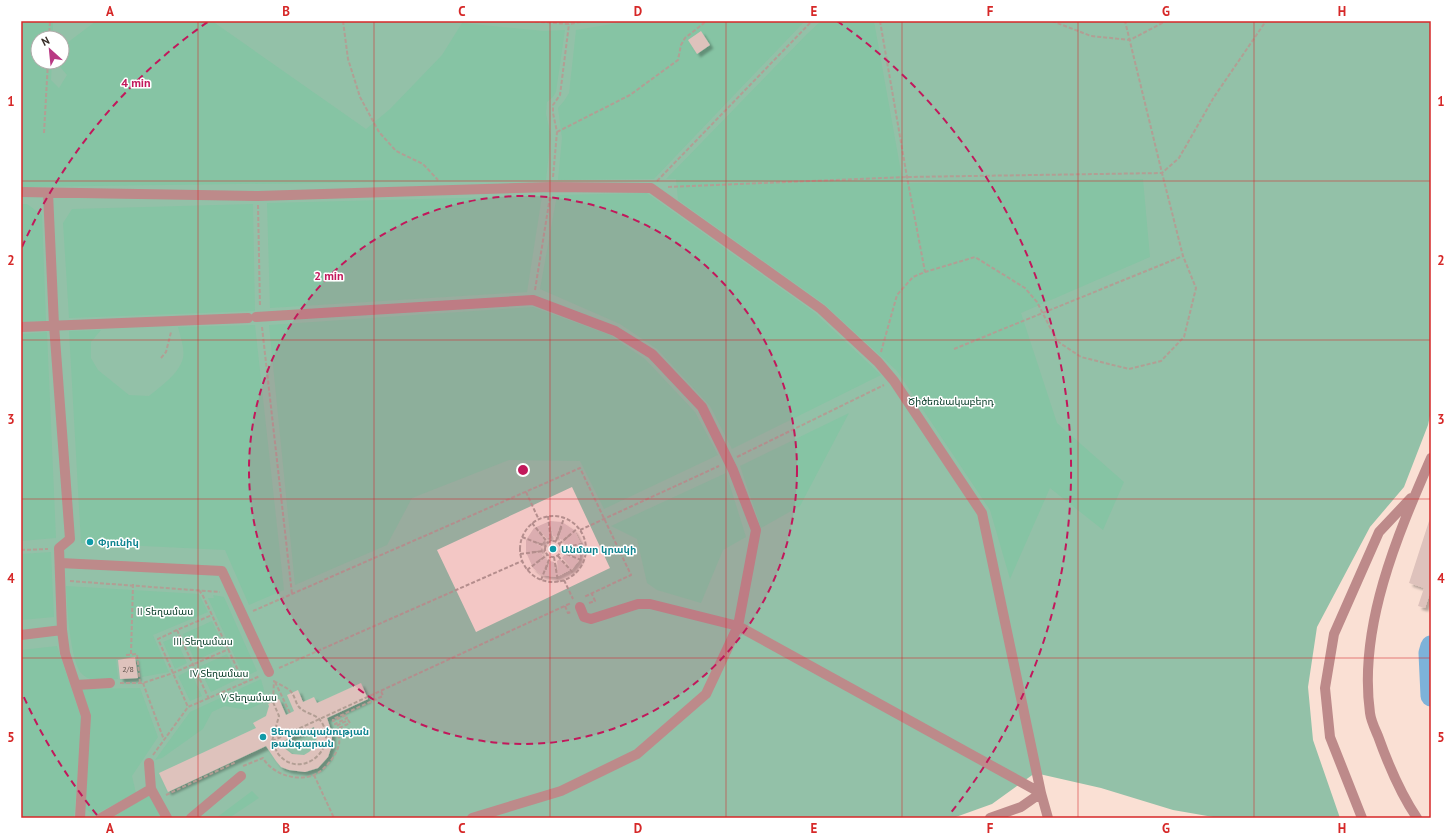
<svg xmlns="http://www.w3.org/2000/svg" width="1452" height="839" font-family="'PT Sans','Noto Sans Armenian',sans-serif">
	<style>
		.green { fill: #93c1a8; fill-rule: evenodd }
		.forest { fill: #86c4a4 }
		.lines { fill: none; stroke-linecap: round; stroke-linejoin: round }
		.river { stroke: #7db2d9; stroke-width: 21 }
		.building { fill: #dec2bc; fill-rule: evenodd; filter: url(#shadow) }
		.path { stroke: #b29e94; stroke-width: 2; stroke-dasharray: 4 2; stroke-linecap: butt }
		.minor { stroke: #bd8a8a; stroke-width: 10 }
		.grid { fill: none; stroke: #d62828; stroke-width: 1; stroke-opacity: 0.55 }
		.ring { fill: none; stroke: #c2185b; stroke-width: 2; stroke-dasharray: 7 5 }
		.culture-dot { fill: #0f9aa8; stroke: #fff; stroke-width: 1.5 }
		.labels { text-anchor: middle; stroke-width: 3; stroke-linejoin: round; paint-order: stroke }
		.number-label { font-size: 8px; fill: #60524c }
		.park-label { font-size: 10px; fill: #003722; stroke: #fff }
		.culture-label { font-size: 10px; font-weight: bold; fill: #0d838f; stroke: #fff; text-anchor: start }
		.centre { fill: #c2185b; stroke: #fff; stroke-width: 2 }
		.ring-label { font-size: 12px; text-anchor: middle; font-weight: bold; fill: #c2185b; stroke: #fff; stroke-width: 3; stroke-linejoin: round; paint-order: stroke }
		.neatline { fill: none; stroke: #d62828; stroke-width: 1.5 }
		.grid-label { font-size: 13px; text-anchor: middle; font-weight: bold; fill: #d62828 }
	</style>
	<defs>
		<filter id="shadow"><feDropShadow dx="3.5" dy="3.5" stdDeviation="1" flood-color="#0004"/></filter>
	</defs>
	<rect width="100%" height="100%" fill="#fae0d4"/>
	<path class="green" d="M21,21H1431V411L1428,425L1404,487L1370,527L1317,627L1308,687L1313,740L1340,818H1219L1173,810L1101,788L1035,773L992,804L953,818H21ZM38,38H62V62H38ZM572,487L610,568L476,632L437,550Z"/>
	<path class="forest" d="M21,21H53V38H38V62H52L51,80L59,88L67,75L56,62H62V49L63,46L96,21H212L366,129L390,109L442,55L462,23L544,31L565,30L556,92L553,97L547,102L546,114L551,136L546,180L21,187Z
		M630,21L804,22L654,179L558,180L562,138L558,108L564,101L569,93L576,30Z
		M821,21H874L903,183L1143,179L1150,257L1021,313L1057,423L1124,482L1103,530L1050,488L1010,579L990,510L897,371L824,304L678,200L676,179H666L807,34Z
		M647,193L814,312L881,375L732,449L710,406L657,349L620,324L540,289L557,195Z
		M542,196L527,292L270,308L267,203Z
		M21,204H27L42,215L46,321L21,322Z
		M253,204L255,311L69,318L63,223L72,209Z
		M533,307L610,335L645,359L695,412L718,455L604,509L580,461L509,460L412,498L387,545L295,585L269,325Z
		M255,325L284,590L249,605L225,550L81,543L69,331L101,330L91,342V358L98,370L129,395L149,396C161,386 179,374 183,358C185,348 180,336 178,327Z
		M47,332L56,538L21,541V334Z
		M849,413L800,506L761,528L740,466Z
		M726,473L746,537L723,550L701,603L657,590L647,583L637,539L611,526Z
		M51,552L54,617L21,620V554Z
		M66,586L199,594L208,612L153,635L169,672L142,677L139,656L116,659L118,679C107,679 92,683 83,675C70,665 67,604 66,586Z
		M213,595L224,597L257,671L244,677L208,598H214Z
		M212,621L224,647L195,661L183,634Z
		M175,637L187,663L175,669L163,642Z
		M57,646L82,720L74,818H21V650Z
		M227,654L238,679L211,692L199,667Z
		M190,670L202,696L190,701L178,676Z
		M261,679L264,690L262,703L247,710L225,706L212,712L203,729L162,758L155,760L190,712Z
		M140,688L158,737L132,776L136,793L94,815L83,807L82,689Z
		M252,791L259,798L229,818H216Z
		M150,794L161,818H112Z"/>
	<g class="lines">
		<path class="river" d="M1431,646L1429,653L1431,696"/>
	</g>
	<path class="building" d="M701,31L710,45L697,54L688,40Z
		M1431,515V590L1425,608L1418,606L1424,588L1409,583Z
		M550,521L562,522L574,530L581,544L579,560L572,569L556,577L542,575L533,568L526,552V540L534,528ZM548,526H551L553,536L556,537L560,526L563,527L559,538L562,540L570,533L572,535L564,542L565,545L576,544V546L566,548V552L575,556L574,558L565,554L562,558L569,565L567,567L560,559L557,561L558,571H556L554,562L550,561L547,570H544L548,560L544,558L537,564L535,562L543,556L541,552L532,554L531,551L541,550V546L532,542L533,540L542,543L544,540L538,532L540,530L546,538L550,537Z
		M135,657L138,678L120,679L118,660Z
		M361,683L368,699L327,718L332,733V745L328,757L318,768L305,772L289,770L281,767L276,761L266,746L168,792L159,773L256,728L253,723L266,716L269,706L268,704L279,699L286,715L294,711L287,695L298,690L303,702L314,697L317,703ZM314,727L317,736L316,742L314,747L309,752L304,755L292,754L283,747L281,742Z"/>
	<g class="lines">
		<path class="path" d="M343,21L348,59L360,97L379,132L396,151L423,164L438,180
			M529,21L569,24L586,21
			M880,21L907,177L925,272
			M1052,21L1091,36L1130,40L1166,21
			M49,38L50,21
			M557,132L630,95L678,60L681,45L685,38L704,23L703,21
			M44,133L48,62
			M553,177L557,132L553,113V105L560,95L569,24
			M657,181L812,21
			M668,187L907,177L1162,173L1179,158L1214,97L1266,21
			M258,205L260,307
			M535,290L550,197
			M262,327L292,594
			M954,349L1183,256
			M881,352L897,295L913,277L925,272L975,257L1025,288L1037,302L1057,341L1081,357L1129,369L1161,361L1184,337L1196,288L1183,256L1162,173L1125,21
			M161,358L166,352L171,332
			M737,457L884,385
			M526,492L539,520
			M548,516L551,541
			M520 549a33 33 0 1 1 66 0a33 33 0 1 1-66 0Z
			M532,523L548,543
			M580,530L719,466
			M522,537L545,546
			M545 549a8 8 0 1 1 16 0a8 8 0 1 1-16 0Z
			M556,541L564,518
			M559,544L578,528
			M561,548L586,543
			M21,550L48,549
			M561,552L584,561
			M520,554L545,551
			M558,556L574,574
			M554,557L558,582
			M527,570L547,555
			M541,580L550,557
			M564,580L573,599
			M70,581L220,592
			M199,590L203,596L244,683
			M589,603L595,601L592,594
			M565,606L568,613L571,612
			M253,611L580,468L631,575L584,597
			M177,630L158,639L188,707
			M131,654L133,584
			M126,655L137,654L140,683
			M279,668L522,561
			M274,681C280,685 289,688 292,693C295,697 296,704 299,707C304,713 315,714 320,720C341,747 302,781 279,755C276,751 274,745 272,741L279,716L273,702Z
			M275,682L290,713
			M120,683H143L173,673L229,649
			M143,683L164,740
			M209,699L177,630L212,615
			M272,741L571,603
			M153,755L188,707L260,676
			M243,766L263,758C272,774 297,782 314,775C325,770 337,755 339,744C340,740 338,733 337,729L350,723L348,720L336,726L335,724L347,718L346,715L333,721V719L383,696L381,691
			M314,775L334,818
			M166,795L236,762"/>
		<path class="minor" d="M21,192L258,196L551,187L651,188L821,309L878,362L894,381L982,513L1041,793L1048,818
			M48,193L54,325L70,539L59,548L62,630L65,653L86,716L80,818
			M256,317L533,300L615,331L652,354L702,407L733,470L756,530L738,626L706,694L637,754L561,791L472,818
			M21,327L248,318
			M60,563L222,571L269,672
			M580,607L584,617L591,619L638,604H650L738,626L1041,793
			M21,635L62,630
			M76,685L110,683
			M149,763L151,789L167,818
			M101,818L151,789
			M191,818L241,776
			M990,818L1021,807L1041,793
			M1362,818L1330,737L1325,688L1334,634L1379,532L1411,498
			M1417,818C1400,793 1388,764 1378,736C1375,729 1371,721 1370,713C1358,627 1397,536 1431,458"/>
	</g>
	<path class="grid" d="M198,21V818M374,21V818M550,21V818M726,21V818M902,21V818M1078,21V818M1254,21V818M21,181H1431M21,340H1431M21,499H1431M21,658H1431"/>
	<circle cx="523" cy="470" r="274" fill="#c2185b" fill-opacity=".12"/>
	<g class="ring">
		<circle cx="523" cy="470" r="274"/>
		<path d="M97 815A548 548 0 0 1 22 693M22 247A548 548 0 0 1 209 21M837 21A548 548 0 0 1 949 815"/>
	</g>
	<g class="culture-dot">
		<circle cx="90" cy="542" r="4"/>
		<circle cx="553" cy="549" r="4"/>
		<circle cx="263" cy="737" r="4"/>
	</g>
	<g class="labels">
		<g class="number-label">
			<text x="128" y="672">2/8</text>
		</g>
		<g class="park-label">
			<text x="951" y="405">Ծիծեռնակաբերդ</text>
			<text x="165" y="615">II Տեղամաս</text>
			<text x="203" y="645">III Տեղամաս</text>
			<text x="219" y="677">IV Տեղամաս</text>
			<text x="249" y="701">V Տեղամաս</text>
		</g>
		<g class="culture-label">
			<text x="98" y="546">Փյունիկ</text>
			<text x="561" y="553">Անմար կրակի</text>
			<text x="271" y="735">Ցեղասպանության<tspan x="271" dy="12">թանգարան</tspan></text>
		</g>
	</g>
	<circle cx="523" cy="470" r="6" class="centre"/>
	<g class="ring-label">
		<text x="136" y="87">4 min</text>
		<text x="329" y="280">2 min</text>
	</g>
	<rect width="1452" height="839" fill="none" stroke="#ffffff" stroke-width="44"/>
	<g transform="translate(50 50) rotate(333)"><circle r="19" fill="#ffffff" stroke="#afaba9"/>
	<path d="M0-3L7 15L0 10L-7 15Z" fill="#b93984"/>
	<text y="-6" font-size="11" font-weight="bold" text-anchor="middle" fill="#362c27">N</text>
	</g>
	<rect x="22" y="22" width="1408" height="795" class="neatline"/>
	<g class="grid-label">
		<text x="110" y="16">A</text>
		<text x="286" y="16">B</text>
		<text x="462" y="16">C</text>
		<text x="638" y="16">D</text>
		<text x="814" y="16">E</text>
		<text x="990" y="16">F</text>
		<text x="1166" y="16">G</text>
		<text x="1342" y="16">H</text>
		<text x="11" y="106">1</text>
		<text x="1441" y="106">1</text>
		<text x="11" y="265">2</text>
		<text x="1441" y="265">2</text>
		<text x="11" y="424">3</text>
		<text x="1441" y="424">3</text>
		<text x="11" y="583">4</text>
		<text x="1441" y="583">4</text>
		<text x="11" y="742">5</text>
		<text x="1441" y="742">5</text>
		<text x="110" y="833">A</text>
		<text x="286" y="833">B</text>
		<text x="462" y="833">C</text>
		<text x="638" y="833">D</text>
		<text x="814" y="833">E</text>
		<text x="990" y="833">F</text>
		<text x="1166" y="833">G</text>
		<text x="1342" y="833">H</text>
	</g>
</svg>
